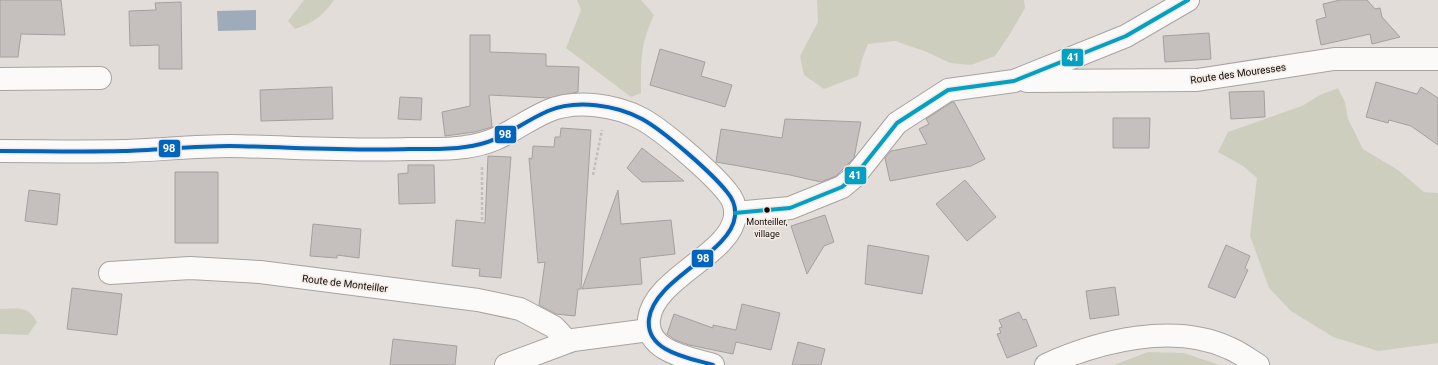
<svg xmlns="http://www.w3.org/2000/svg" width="1438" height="365" font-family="Roboto,sans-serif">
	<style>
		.green { fill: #cecebe }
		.water { fill: #9eabba }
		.building { fill: #c5c0bd; stroke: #a5a09f }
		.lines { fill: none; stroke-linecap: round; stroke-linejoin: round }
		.street-casing { stroke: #a7a3a1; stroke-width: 24 }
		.secondary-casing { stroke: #a7a3a1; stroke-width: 24 }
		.path { stroke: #c0bfbd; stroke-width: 2.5; stroke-dasharray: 3 2; stroke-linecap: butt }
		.street { stroke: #fbfaf9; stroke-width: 22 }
		.secondary { stroke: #fbfaf9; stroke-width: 22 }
		.bus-1-casing { stroke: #f4eae3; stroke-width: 7 }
		.bus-2-casing { stroke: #f4eae3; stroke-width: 7 }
		.bus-1 { stroke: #0065bd; stroke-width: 4 }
		.bus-2 { stroke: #01a1c4; stroke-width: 4 }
		.bus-dot { fill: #0e0b09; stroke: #f4eae3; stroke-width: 1.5 }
		.labels { text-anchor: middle; stroke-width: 3; stroke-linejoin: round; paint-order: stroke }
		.bus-label { font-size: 9px; fill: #0e0b09; stroke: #f4eae3 }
		.street-label { font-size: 10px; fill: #0e0b09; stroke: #f4eae3 }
		.line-badge { stroke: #f4eae3; stroke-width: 1.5 }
		.badge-label { font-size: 11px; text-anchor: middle; font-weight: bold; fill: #fff }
	</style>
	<rect width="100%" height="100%" fill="#e3ddda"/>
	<path class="green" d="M304,0H334C324,15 313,23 295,29L288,21Z
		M577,0H641L654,15C640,45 641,61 641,93L631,97L566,48L581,10Z
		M817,0H1024L1025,8L1010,34L995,56L971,65L950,63L927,52L895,41L868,44L862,59L858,76L824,89L804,75L800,56L818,22Z
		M1338,88L1345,102L1348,119L1363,149L1398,170L1424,192L1438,193V343L1378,351L1333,337L1291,311L1269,288L1250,236L1257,178L1243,166L1218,152L1228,132L1302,106L1320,95Z
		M0,309C17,309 28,305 37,322L28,335L0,334Z
		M1148,352L1184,353L1220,365H1114Z"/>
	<path class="water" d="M256,10V30L218,31L217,11Z"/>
	<path class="building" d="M0,0H61L65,35L21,34L18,57H0Z
		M1340,0H1367L1375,9L1380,8L1382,17L1400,37L1372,44L1370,34L1321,45L1316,20L1326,17L1323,4Z
		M181,2L182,69H159V45L130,46L129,11L156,10L155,3Z
		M1209,33L1211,59L1165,62L1163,36Z
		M470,35H490V52L546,54V66L579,67L578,92L549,98L489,95L492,127L475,132L445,136L442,112L470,106Z
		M660,49L705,62L701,76L732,85L725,107L650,85Z
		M1376,82L1417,94L1421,87L1438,98V145L1411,126L1389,120L1388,123L1366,117Z
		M332,87L333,119L261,121L260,90Z
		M1264,91L1265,117L1231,119L1229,92Z
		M400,97L422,98L421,120L398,119Z
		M952,102H954L985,159L971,166L890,181L885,158L891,151L927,144L919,129L929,124L926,119Z
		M1113,118H1150L1149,148H1113Z
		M785,119L861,122L854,158L836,176L821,182L790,175L716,162L721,129L782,138Z
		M561,128L591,130L581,289H578L575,316L556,314L539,305L545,262L538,263L529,158L532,159L533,146L554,147L555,137H560Z
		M642,148L684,181L642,182L627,168Z
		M488,156L511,157L501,278L479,276L480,269L452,266L456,220L485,223Z
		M408,165H434L435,203L399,204L398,174L408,173Z
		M175,172H218V243H175Z
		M965,180L996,217L967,241L936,204Z
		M29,190L60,194L57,225L25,221Z
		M618,190L621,224L671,220L675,254L640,258L642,284L582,289Z
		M825,215L834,242L824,246L807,274L791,226Z
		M313,224L361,229L359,258L337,255V258L310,256Z
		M868,245L929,256L922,294L865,284Z
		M1226,245L1250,256L1245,268L1248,270L1235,298L1208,287Z
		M1115,287L1119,315L1090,319L1086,291Z
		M72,288L122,294L117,335L67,329Z
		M742,304L780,313L771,350L736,342L733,354L689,345L675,340L667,334L674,314L713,328V325L736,330Z
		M1019,312L1023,320L1026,319L1037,346L1007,358L997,334L1001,333L999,328L1002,327L999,320Z
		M393,339L457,346L455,365H390Z
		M798,342L825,349L821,365H792Z"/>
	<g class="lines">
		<g class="street-casing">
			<path id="street" d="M0,79L100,78
				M1027,81L1197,80L1334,59H1438
				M735,213L790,208L842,187L854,177L897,123L948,90L1014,81L1126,36L1188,0
				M110,273L190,268L260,272L478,300L520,309L554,327L568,342
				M506,365L573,340L649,330"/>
		</g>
		<g class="secondary-casing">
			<path id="secondary" d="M0,151C41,151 82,152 123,151C158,150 194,146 230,146C289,147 349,151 409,149C427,149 446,150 465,147C503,142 516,125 548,111C576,99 616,105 642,119C664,131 712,173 727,192C733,199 736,207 735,216C731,254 654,278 649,319C645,352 690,358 713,365
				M1046,365C1099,341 1174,322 1229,348C1239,352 1248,359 1258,365"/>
		</g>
		<path class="path" d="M482,167V223
			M593,175L602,130"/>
		<use href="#street" class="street"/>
		<use href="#secondary" class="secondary"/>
		<g class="bus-1-casing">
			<path id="bus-1" d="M0,151C41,151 82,152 123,151C158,150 194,146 230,146C289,147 349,151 409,149C427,149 446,150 465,147C503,142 516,125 548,111C576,99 616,105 642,119C664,131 712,173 727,192C733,199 736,207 735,216C731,254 654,278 649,319C645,352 690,358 713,365"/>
		</g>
		<g class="bus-2-casing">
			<path id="bus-2" d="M735,213L790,208L842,187L854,177L897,123L948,90L1014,81L1126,36L1188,0"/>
		</g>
		<use href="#bus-1" class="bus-1"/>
		<use href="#bus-2" class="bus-2"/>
	</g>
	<circle class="bus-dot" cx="767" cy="210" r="3.5"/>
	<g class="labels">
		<g class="bus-label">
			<text x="767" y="225">Monteiller,<tspan x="767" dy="12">village</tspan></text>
		</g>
		<g class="street-label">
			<text transform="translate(1238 73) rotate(-8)" y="4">Route des Mouresses</text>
			<text transform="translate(345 283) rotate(7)" y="4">Route de Monteiller</text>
		</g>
	</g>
	<g class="line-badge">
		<rect x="1061" y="48" width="23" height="19" rx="4" fill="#01a1c4"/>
		<rect x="494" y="125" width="23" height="19" rx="4" fill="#0065bd"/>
		<rect x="158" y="139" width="23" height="19" rx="4" fill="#0065bd"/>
		<rect x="844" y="166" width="23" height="19" rx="4" fill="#01a1c4"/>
		<rect x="691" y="249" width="23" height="19" rx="4" fill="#0065bd"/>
	</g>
	<g class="badge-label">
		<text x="1073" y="61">41</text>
		<text x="505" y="138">98</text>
		<text x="169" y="152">98</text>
		<text x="855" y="179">41</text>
		<text x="703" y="262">98</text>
	</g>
</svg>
